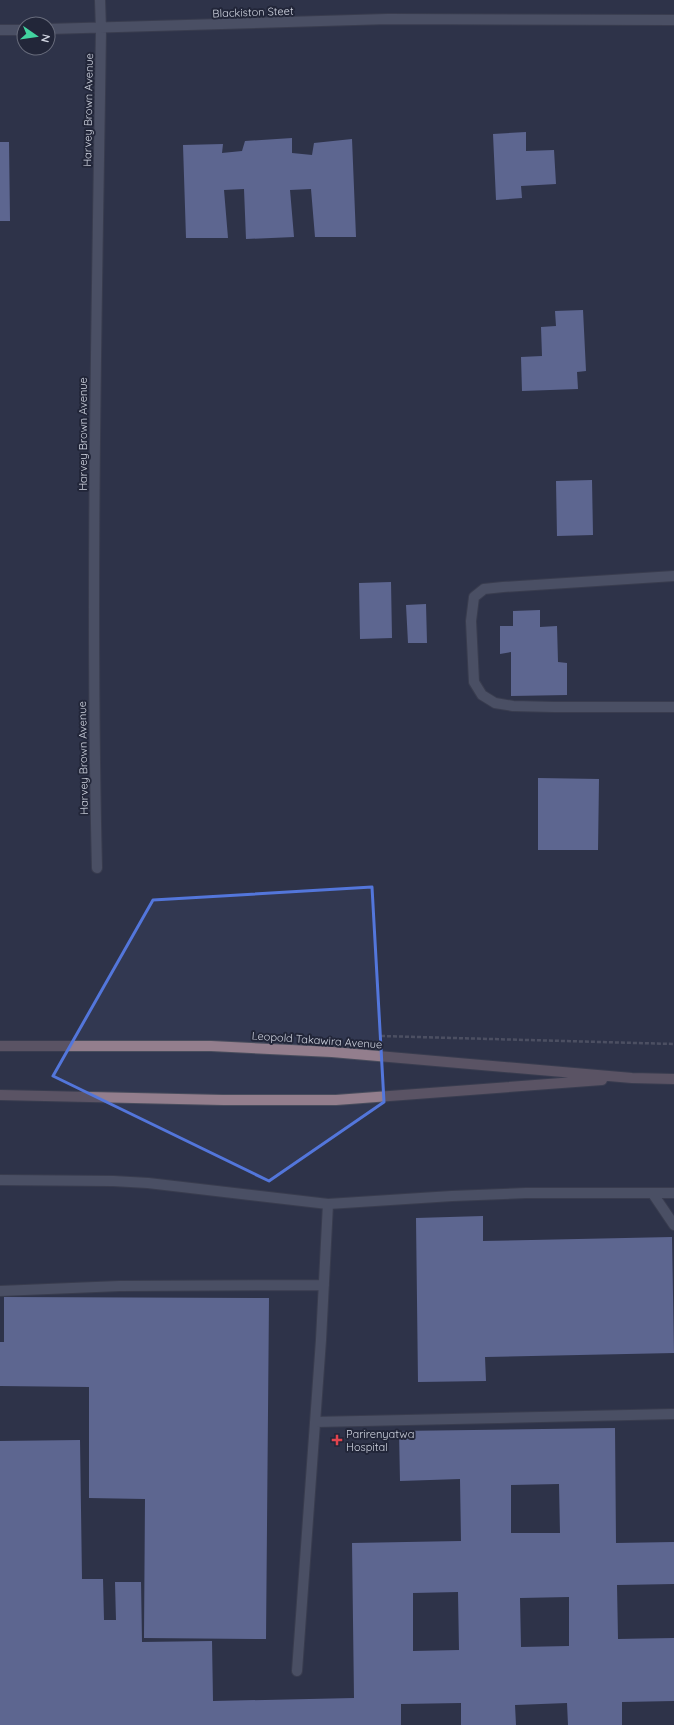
<svg xmlns="http://www.w3.org/2000/svg" width="674" height="1725" font-family="Quicksand,sans-serif">
	<style>
		.built { fill: #323851; fill-rule: evenodd }
		.building { fill: #99a8ee; fill-rule: evenodd }
		.lines { fill: none; stroke-linecap: round; stroke-linejoin: round }
		.lane-casing { stroke: #494d5d; stroke-width: 12 }
		.street-casing { stroke: #494d5d; stroke-width: 12 }
		.secondary-casing { stroke: #494d5d; stroke-width: 12 }
		.path { stroke: #737787; stroke-width: 2.5; stroke-dasharray: 4 2; stroke-linecap: butt }
		.lane { stroke: #70768c; stroke-width: 10 }
		.street { stroke: #70768c; stroke-width: 10 }
		.secondary { stroke: #937e8d; stroke-width: 10 }
		.marked { fill: none; stroke: #5376db; stroke-width: 3; stroke-linejoin: round }
		.health-dot { fill: #e0444e; stroke: #222639; stroke-width: 1.5 }
		.labels { text-anchor: middle; stroke-width: 4; stroke-linejoin: round; paint-order: stroke }
		.street-label { font-size: 11px; fill: #d1d5e1; stroke: #222639 }
		.poi-label { font-size: 11px; fill: #d1d5e1; stroke: #222639; text-anchor: start }
	</style>
	<rect width="100%" height="100%" fill="#2b3043"/>
	<path class="built" d="M0,0H674V1725H0ZM24,24H48V48H24Z"/>
	<path class="building" d="M526,132V151L554,150L556,184L521,186L522,198L496,200L493,134Z
		M292,138V153L312,155L314,143L352,139L356,237H315L311,189L290,190L294,237L246,239L244,189L224,190L228,238H186L183,145L223,144L222,153L242,151L245,141Z
		M0,142H9L10,221H0Z
		M583,310L586,371L577,372L578,389L522,391L521,357L542,356L541,327L556,326L555,311Z
		M592,480L593,535L557,536L556,481Z
		M391,582L392,638L360,639L359,583Z
		M426,604L427,643H408L406,605Z
		M540,610V627L557,626L558,662L567,663V695L511,696V652L500,654V626H513V611Z
		M538,778L599,779L598,850H538Z
		M483,1216V1241L672,1237L674,1353L485,1357L486,1381L418,1382L416,1218Z
		M4,1297L269,1298L266,1639L144,1638L145,1499L89,1498V1387L0,1386V1342H4Z
		M615,1428L616,1543L674,1542V1584L617,1585L618,1639L674,1638V1701L622,1702V1725H568L567,1703L515,1705L516,1725H461V1703L401,1704V1725H0V1441L80,1440L82,1579H103L104,1620H116L115,1582H141L142,1642L212,1641L213,1701L354,1698L352,1543L461,1541L460,1479L400,1481L399,1431ZM559,1484L560,1533H511V1485ZM458,1592L459,1650L413,1651V1593ZM569,1597V1646L521,1647L520,1598Z"/>
	<g class="lines">
		<g class="lane-casing">
			<path id="lane" d="M0,1180L113,1181L148,1183L328,1204L452,1196L526,1193H674
				M653,1194L674,1225
				M0,1291L120,1286L324,1285
				M315,1422L674,1414
				M297,1671L321,1340L328,1204"/>
		</g>
		<g class="street-casing">
			<path id="street" d="M48,29L388,19L674,20
				M0,30H24
				M674,576L503,587L484,589L474,597L471,621L474,682L482,695L495,703L513,706L554,707H674
				M97,868C90,588 97,308 101,29L100,0"/>
		</g>
		<g class="secondary-casing">
			<path id="secondary" d="M0,1046H211L332,1052L632,1078L674,1079
				M0,1095L223,1100H336L602,1080"/>
		</g>
		<path class="path" d="M381,1036L674,1044"/>
		<use href="#lane" class="lane"/>
		<use href="#street" class="street"/>
		<use href="#secondary" class="secondary"/>
	</g>
	<path d="M0 0H674V1725H0ZM372,887L384,1102L269,1181L53,1076L153,900Z" fill="#2b3043" fill-opacity=".55" fill-rule="evenodd"/>
	<path class="marked" d="M372,887L384,1102L269,1181L53,1076L153,900Z"/>
	<path class="health-dot" d="M335 1434h4v4h4v4h-4v4h-4v-4h-4v-4h4z"/>
	<g class="labels">
		<g class="street-label">
			<text transform="translate(253 12) rotate(-2)" y="4">Blackiston Steet</text>
			<text transform="translate(88 110) rotate(-89)" y="4">Harvey Brown Avenue</text>
			<text transform="translate(83 434) rotate(-90)" y="4">Harvey Brown Avenue</text>
			<text transform="translate(83 758) rotate(-91)" y="4">Harvey Brown Avenue</text>
			<text transform="translate(317 1040) rotate(4)" y="4">Leopold Takawira Avenue</text>
		</g>
		<g class="poi-label">
			<text x="346" y="1438">Parirenyatwa<tspan x="346" dy="13">Hospital</tspan></text>
		</g>
	</g>
	<g transform="translate(36 36) rotate(103)"><circle r="19" fill="#222639" stroke="#686c7c"/>
	<path d="M0-3L7 15L0 10L-7 15Z" fill="#42d4a0"/>
	<text y="-6" font-size="11" font-weight="bold" text-anchor="middle" fill="#d1d5e1">N</text>
	</g>
</svg>
